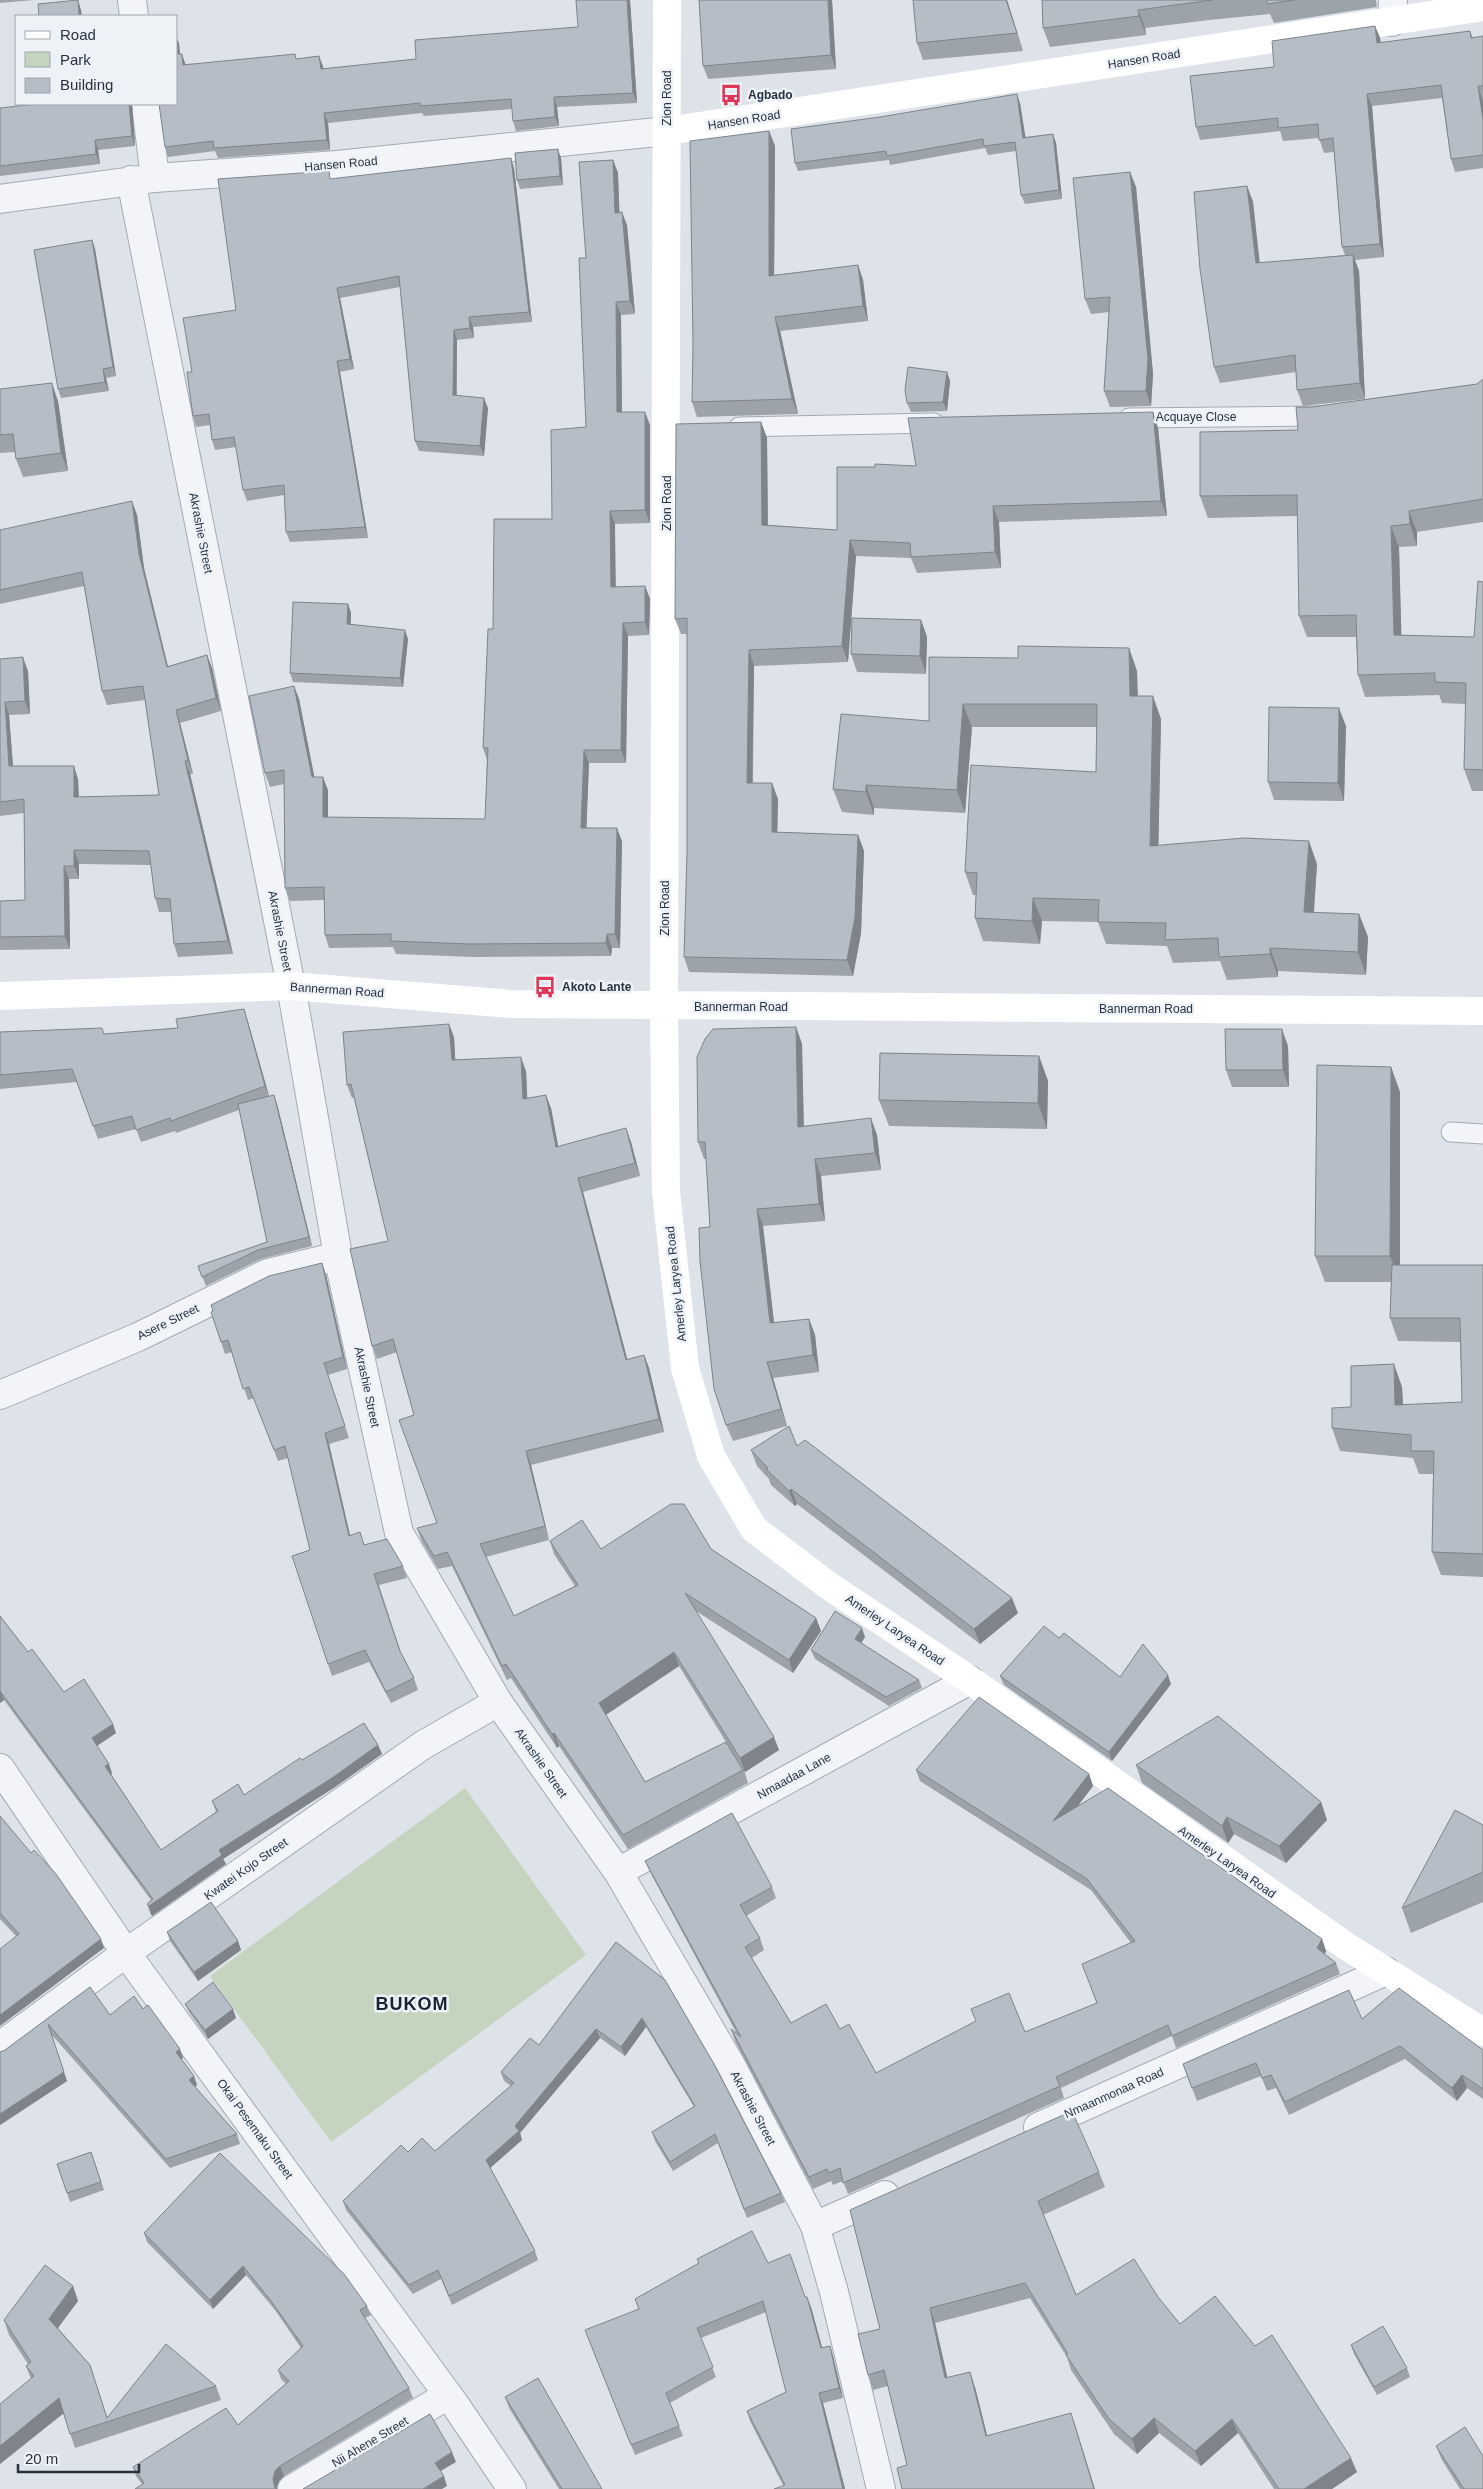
<svg xmlns="http://www.w3.org/2000/svg" width="1483" height="2489" font-family="Arial,sans-serif">
	<style>
		.green { fill: #c5d4bf }
		.lines { fill: none; stroke-linecap: round; stroke-linejoin: round }
		.lane-casing { stroke: #a3aab4; stroke-width: 21 }
		.street-casing { stroke: #a3aab4; stroke-width: 30 }
		.lane { stroke: #f2f4f7; stroke-width: 19 }
		.street { stroke: #f2f4f7; stroke-width: 28 }
		.secondary { stroke: #fff; stroke-width: 28 }
		.wall { fill: #9ca3ab; fill-rule: evenodd }
		.shaded-wall { fill: #7f848b }
		.building { fill: #b5bdc7; stroke: #7f848b }
		.labels { text-anchor: middle; stroke-width: 5; stroke-linejoin: round; paint-order: stroke }
		.street-label { font-size: 12px; fill: #263242; stroke: #eef2f7 }
		.poi-label { font-size: 12px; font-weight: bold; fill: #263242; stroke: #eef2f7; text-anchor: start }
		.district-label { font-size: 18px; font-weight: bold; letter-spacing: 1px; fill: #182333; stroke: #eef2f7 }
	</style>
	<rect width="100%" height="100%" fill="#dee3e9"/>
	<path class="green" d="M465,1788L586,1955L331,2142L210,1976Z"/>
	<g class="lines">
		<g class="lane-casing">
			<path id="lane" d="M1129,418L1321,416
				M739,427L934,423
				M1451,1132L1483,1134"/>
		</g>
		<g class="street-casing">
			<path id="street" d="M132,0L134,16
				M1392,22L1393,0
				M146,104L155,178
				M131,180L291,986L338,1256L399,1533L498,1702L618,1872L731,2065L815,2226L834,2292L881,2489
				M0,199L155,178L337,165L667,131
				M0,1395L138,1337L268,1273L338,1256
				M0,1768L126,1953L456,2406L512,2489
				M618,1872L970,1680
				M0,2046L126,1953L423,1745L498,1702
				M1038,2127L1386,1971
				M815,2226L885,2195
				M292,2489L448,2395"/>
		</g>
		<use href="#lane" class="lane"/>
		<use href="#street" class="street"/>
		<path class="secondary" d="M667,0L664,1007L666,1191L685,1368L711,1456L754,1529L829,1586L970,1680L1343,1944L1483,2032
			M667,131L1483,7
			M0,996L291,986L512,1004L1483,1011"/>
	</g>
	<path class="wall" d="M0,0H34L0,3Z
		M630,0L637,103L557,107L559,126L516,131L513,121L512,109L424,116L422,113L328,123L330,150L218,158L215,151L168,157L165,147L176,104V37L179,43L180,54H182L185,64L297,59L319,56L323,69L416,59L578,27Z
		M699,0H832L836,69L708,79L703,66Z
		M913,0H1007L1023,51L923,60L917,43Z
		M1042,0H1376L1377,7L1274,23L1270,14L1209,20L1145,28L1146,35L1050,47L1043,28Z
		M1375,26L1380,38L1381,43L1470,31L1473,38L1483,36V168L1455,172L1451,159L1442,98L1372,106L1384,257L1355,260L1359,271L1365,399L1303,406L1297,390L1296,372L1220,383L1214,367L1247,186L1253,202L1260,263L1345,255L1342,247L1334,152L1324,153L1319,138L1283,141L1280,131L1200,140L1196,127L1274,67Z
		M1020,103L1025,137L1053,134L1056,143L1062,199L1025,204L1021,195L1016,151L988,155L985,148L890,165L889,160L798,171L795,163Z
		M132,104L135,146L98,150L100,164L0,176V108Z
		M769,131L775,146L774,275L858,265L863,280L868,321L780,331L798,414L697,417L692,402Z
		M561,158L563,185L520,189L517,180Z
		M613,160L618,173L619,212L627,225L635,314L621,315L622,412L650,425V523L615,524V587L645,586L650,599L649,635L628,636L626,763H589L586,828L622,841L620,948H612L611,956L474,957L396,954L393,947L329,948L325,935L324,900L290,901L285,888L284,784L270,787L265,773L294,686L299,699L314,777L328,790V817L485,819L487,760L483,748L493,629L552,519L586,427V258Z
		M514,168L532,322L473,327L474,338L457,340V395L488,408L484,456L419,451L415,441L400,287L340,298L354,369L340,372L368,538L290,542L286,532L284,495L247,501L243,490L236,447L215,450L212,440L210,425L196,427L193,416L192,372L236,310L332,179Z
		M1130,172L1136,187L1153,374L1151,406L1110,407L1104,391L1109,312L1091,314L1085,299Z
		M92,240L95,249L116,376L106,378L109,391L61,398L58,389Z
		M947,372L950,381L947,411L911,412L907,403Z
		M1483,379V522L1417,532V546L1399,547L1401,635L1474,637L1483,582V791H1472L1464,769L1466,704L1442,703L1439,695L1365,697L1358,675L1356,637H1307L1299,616L1298,516L1208,518L1200,496L1298,430L1312,407L1477,384Z
		M0,389L58,401L68,471L23,477L16,459L15,452L0,453Z
		M1153,412L1158,428L1167,516L999,522L1001,568L917,573L911,558L856,556L848,662L754,666L753,783L778,799L777,832L858,835L864,851L861,933L853,976L689,972L684,957L687,853V634H681L675,619L761,422L767,438L768,525L837,530L875,467L916,466Z
		M137,515L144,568L168,666L207,655L212,668L221,711L180,723L193,774H190L233,954L178,957L174,944L171,912H159L155,898L151,865L79,864V879H69L70,949L0,950V901L25,900L24,813L0,816V659L28,671L30,714L9,715L13,766L78,779L79,797L159,795L145,700L107,705L102,691L84,586L0,604V530Z
		M348,604L351,613V625L408,639L403,687L293,682L290,673Z
		M921,620L927,637L926,674L857,672L851,654Z
		M1129,648L1137,671L1138,696L1161,719L1158,846L1317,864L1314,913L1359,914L1368,937L1366,975L1278,971V977L1227,980L1220,961L1173,963L1167,946L1106,944L1098,922L1042,921L1040,944L983,941L975,918L976,895H973L965,872L1096,772L1097,727H972L965,813L874,808V815L842,812L833,789L1018,658Z
		M1346,726L1344,801L1274,800L1268,782Z
		M244,1009L248,1022L269,1097L277,1104L312,1246L261,1259L206,1286L198,1266L267,1242L239,1110L176,1133L175,1131L141,1142L136,1129L98,1139L77,1082L0,1089V1032L105,1034L178,1028Z
		M796,1027L802,1044L804,1126L877,1135L881,1170L821,1176L825,1221L763,1226L774,1323L809,1319L815,1335L819,1372L773,1378L787,1426L733,1441L726,1425L710,1227L706,1159H704L698,1142Z
		M454,1037L455,1059L526,1071L527,1098L551,1108L558,1147L631,1142L640,1176L583,1192L627,1359L644,1355L649,1368L664,1432L531,1465L549,1540L486,1557L514,1616L575,1586L554,1554L550,1541L601,1549H711L816,1618L821,1631L793,1673L696,1611L779,1750L745,1772L744,1770L748,1783L628,1849L559,1746L557,1748L511,1678L507,1680L452,1566L438,1569L422,1542L417,1528L437,1523L414,1415L397,1352L377,1359L372,1346L388,1241L354,1098H352L347,1085ZM679,1666L726,1742L645,1782L606,1715Z
		M1288,1046L1289,1087H1232L1226,1070Z
		M1039,1056L1048,1081L1047,1129L889,1126L879,1100Z
		M1391,1067L1400,1092V1265H1483V1577L1441,1575L1432,1552L1433,1474H1419L1413,1458L1340,1451L1332,1428L1351,1407L1402,1387L1403,1405L1462,1402L1460,1342L1398,1341L1390,1318L1391,1282H1325L1315,1256Z
		M322,1263L326,1275L347,1369L328,1375L349,1438L329,1444L350,1536L403,1566L407,1578L379,1585L401,1653L414,1678L418,1690L391,1703L369,1662L332,1676L328,1664L310,1550L288,1458L278,1461L254,1398L248,1400L232,1352L225,1354L221,1342Z
		M797,1446L1018,1613L980,1644L797,1504L795,1506L771,1485L769,1479L757,1466L751,1450Z
		M0,1616L28,1652L64,1692L116,1733L97,1746L112,1773L111,1774L161,1850L216,1812L212,1801L244,1795L302,1760L378,1745L382,1754L335,1787L223,1859L226,1864L152,1916L150,1913L147,1904L151,1900L4,1700L0,1703Z
		M865,1637L861,1643L919,1680L922,1688L889,1706L815,1659L811,1650Z
		M1059,1638L1120,1677L1171,1684L1112,1761L1004,1685L1000,1676Z
		M1136,1765L1321,1802L1327,1820L1286,1863L1234,1834L1228,1843L1142,1783Z
		M916,1770L1089,1774L1093,1786L1077,1807L1322,1939L1326,1951L1325,1954L1336,1963L1340,1974L1176,2048L1172,2036L1061,2088L1064,2098L848,2194L843,2181L833,2185L831,2181L813,2189L735,2041L731,2029L737,2034L650,1872L645,1861L772,1887L776,1898L746,1916L760,1938L764,1950L752,1958L791,2023L840,2029L876,2073L1025,2032L1097,2003L1082,1964L1131,1943L1091,1890L920,1781Z
		M0,1816L104,1948L16,1936L0,1919Z
		M1483,1825V1902L1411,1933L1402,1908Z
		M167,1932L238,1941L241,1950L198,1981L170,1941Z
		M616,1942L781,2193L785,2202L747,2218L718,2143L673,2171L655,2141L652,2132L694,2107L646,2027L625,2056L600,2038L520,2133L522,2140L490,2168L535,2251L538,2260L452,2305L441,2279L413,2294L346,2210L343,2201L408,2152L435,2151L511,2086L504,2081L501,2072L539,2045Z
		M90,1987L110,2015L143,2009L183,2058L181,2059L197,2085L195,2087L237,2134L240,2144L170,2168L51,2034L67,2081L0,2125V2052L5,2050Z
		M185,2004L236,2018L208,2039L189,2012Z
		M1362,2019L1483,2050V2099L1467,2088L1457,2101L1405,2059L1289,2115L1276,2088L1267,2091L1261,2076L1197,2101L1183,2064Z
		M91,2152L104,2190L70,2202L57,2164Z
		M1099,2172L1105,2187L1043,2215L1076,2295L1158,2297L1180,2324L1357,2472L1332,2489H1274L1238,2433L1201,2466L1159,2433L1137,2454L1114,2434L1071,2370L1067,2357L1030,2298L935,2323L947,2377L975,2387L987,2435L1076,2428L907,2465L888,2386L873,2390L868,2375L880,2329L850,2210Z
		M144,2233L367,2306L371,2315L365,2318L409,2388L413,2398L284,2476L279,2481L276,2489L142,2484L136,2476L133,2467L238,2425L286,2384L281,2379L278,2370L301,2348L275,2310L246,2275L213,2309L147,2242Z
		M697,2259L768,2263L805,2297L811,2307L822,2348L830,2346L833,2356L843,2398L823,2403L845,2489L783,2485L750,2421L747,2411L786,2392L766,2312L701,2338L716,2377L670,2403L683,2436L635,2455L589,2340L639,2309L699,2263Z
		M73,2286L78,2301L58,2328L90,2365L107,2417L216,2386L221,2400L75,2448L63,2413L0,2464V2404L31,2379L26,2366L28,2364L9,2335L4,2320Z
		M1351,2345L1407,2368L1410,2377L1377,2395L1354,2354Z
		M505,2397L602,2489H559L509,2408Z
		M1436,2446L1483,2489H1460L1442,2460Z"/>
	<path class="shaded-wall" d="M78,0L81,10L82,16H79Z
		M627,0H630L637,103L633,93Z
		M828,0H832L836,69L831,55Z
		M1006,0H1007L1023,51Z
		M1138,10L1145,28L1146,35L1139,16Z
		M1375,26L1380,38L1382,56L1377,43Z
		M176,37L179,43L181,64L178,54Z
		M182,54L185,63L186,74L183,65Z
		M319,56L323,66L325,79L321,69Z
		M1478,86L1483,101V120Z
		M1017,94L1020,103L1027,147L1023,138Z
		M1367,94L1372,106L1384,257L1380,244Z
		M554,97L557,107L559,126L555,117Z
		M129,104H132L135,146L132,136Z
		M324,113L328,123L330,150L327,140Z
		M769,131L775,146L774,291L769,276Z
		M1053,134L1056,143L1062,199L1059,190Z
		M95,140L98,150L100,164L96,154Z
		M558,149L561,158L563,185L560,176Z
		M511,158L514,168L532,322L529,312Z
		M613,160L618,173L620,226L615,213Z
		M1130,172L1136,187L1153,374L1151,406L1146,391Z
		M1247,186L1253,202L1261,279L1256,263Z
		M622,212L627,225L635,314L630,301Z
		M92,240L95,249L116,376L113,367Z
		M1353,255L1359,271L1365,399L1360,383Z
		M858,265L863,280L868,321L863,306Z
		M337,288L340,298L354,369L350,359Z
		M616,302L621,315L622,426L617,412Z
		M469,317L473,327L474,338L470,328Z
		M775,317L780,331L798,414L792,399Z
		M454,330L457,340L456,405L453,395Z
		M337,361L340,372L368,538L365,527Z
		M103,369L106,378L109,391L105,382Z
		M947,372L950,381L947,411L943,402Z
		M52,383L58,401L68,471L61,453Z
		M484,398L488,408L484,456L480,446Z
		M645,412L650,425V523L645,510Z
		M1153,412L1158,428L1167,516L1161,501Z
		M761,422L767,438L768,541L762,525Z
		M132,501L137,515L144,568L171,680L167,667L139,554Z
		M993,506L999,522L1001,568L995,552Z
		M610,511L615,524L616,600L611,587Z
		M1409,511L1417,532V546L1410,524Z
		M1391,526L1399,547L1402,656L1394,635Z
		M850,540L856,556L848,662L842,646Z
		M645,586L650,599L649,635L645,622Z
		M348,604L351,613L350,633L347,624Z
		M921,620L927,637L926,674L920,656Z
		M623,623L628,636L626,763L621,750Z
		M405,630L408,639L403,687L400,678Z
		M1129,648L1137,671L1138,719L1130,696Z
		M749,650L754,666L752,799L747,783Z
		M207,655L212,668L221,711L216,698Z
		M23,657L28,671L30,714L25,701Z
		M294,686L299,699L317,790L312,777Z
		M1153,696L1161,719L1158,869L1150,846Z
		M5,702L9,715L14,779L9,766Z
		M963,704L972,727L965,813L957,790Z
		M1339,708L1346,726L1344,801L1338,783Z
		M176,710L180,723L193,774L188,760Z
		M584,750L589,763L586,841L581,828Z
		M185,761L190,774L233,954L228,941Z
		M74,766L78,779L79,811L74,797Z
		M323,777L328,790V830L323,817Z
		M772,783L778,799L777,848L772,832Z
		M866,785L874,808V815L866,792Z
		M617,828L622,841L620,948L615,934Z
		M858,835L864,851L861,933L853,976L847,960Z
		M1309,841L1317,864L1312,935L1304,912Z
		M74,850L79,864V879L74,866Z
		M64,866L69,879L70,949L65,936Z
		M1033,898L1042,921L1040,944L1032,921Z
		M1359,914L1368,937L1366,975L1358,952Z
		M607,934L612,948L611,956L606,943Z
		M1270,948L1278,971V977L1270,954Z
		M244,1009L248,1022L270,1099L265,1086Z
		M449,1024L454,1037L456,1073L452,1060Z
		M796,1027L802,1044L804,1144L798,1127Z
		M1282,1029L1288,1046L1289,1087L1283,1070Z
		M1039,1056L1048,1081L1047,1129L1038,1103Z
		M521,1057L526,1071L528,1113L523,1099Z
		M1391,1067L1400,1092V1282L1390,1256Z
		M274,1095L277,1104L312,1246L309,1237Z
		M546,1095L551,1108L561,1161L556,1147Z
		M871,1118L877,1135L881,1170L875,1153Z
		M626,1128L631,1142L640,1176L635,1163Z
		M815,1159L821,1176L825,1221L819,1204Z
		M578,1178L583,1192L631,1373L626,1360Z
		M757,1209L763,1226L776,1340L770,1323Z
		M322,1263L326,1275L347,1369L343,1357Z
		M809,1319L815,1335L819,1372L813,1355Z
		M644,1355L649,1368L664,1432L659,1419Z
		M767,1362L773,1378L787,1426L781,1409Z
		M1394,1364L1402,1387L1404,1428L1395,1405Z
		M325,1433L329,1444L353,1548L349,1536Z
		M526,1451L531,1465L549,1540L545,1526Z
		M791,1489L797,1504L795,1506L789,1491Z
		M1012,1598L1018,1613L980,1644L974,1629Z
		M816,1618L821,1631L793,1673L789,1660Z
		M862,1628L865,1637L858,1648L855,1639Z
		M674,1652L679,1666L604,1716L599,1703Z
		M1168,1675L1171,1684L1112,1761L1109,1752Z
		M0,1690L4,1700L0,1703Z
		M113,1724L116,1733L95,1747L92,1738Z
		M554,1733L559,1746L557,1748L552,1734Z
		M774,1737L779,1750L745,1772L740,1758Z
		M378,1745L382,1754L335,1787L223,1859L226,1864L152,1916L149,1906L219,1850Z
		M109,1764L112,1773L109,1776L105,1766Z
		M1089,1774L1093,1786L1057,1833L1053,1821Z
		M1321,1802L1327,1820L1286,1863L1279,1846Z
		M1227,1817L1234,1834L1228,1843L1222,1826Z
		M101,1939L104,1948L0,2026V2015Z
		M1322,1939L1326,1951L1321,1960L1317,1948Z
		M238,1941L241,1950L198,1981L194,1972Z
		M233,2009L236,2018L208,2039L205,2030Z
		M642,2018L646,2027L625,2056L621,2047Z
		M48,2024L67,2081L0,2125V2114Z
		M596,2029L600,2038L520,2133L522,2140L489,2169L486,2160Z
		M180,2049L183,2058L179,2061L176,2052Z
		M1462,2075L1467,2088L1457,2101L1452,2088Z
		M194,2076L197,2085L192,2089L189,2080Z
		M243,2266L246,2275L213,2309L210,2300Z
		M73,2286L78,2301L54,2333L49,2319Z
		M807,2297L811,2307L825,2358L821,2348Z
		M930,2308L935,2323L951,2393L945,2378Z
		M830,2346L833,2356L843,2398L839,2388Z
		M970,2372L975,2387L991,2451L986,2436Z
		M819,2393L823,2403L845,2489H843Z
		M59,2398L64,2413L0,2464V2446Z
		M1071,2413L1076,2428L1095,2489H1094Z
		M1154,2418L1159,2433L1137,2454L1132,2439Z
		M1232,2419L1238,2433L1201,2466L1195,2451Z
		M452,2452L456,2462L439,2472L435,2463Z
		M1351,2458L1357,2472L1332,2489H1304Z
		M280,2466L284,2476L279,2481L276,2489L273,2479L275,2471Z
		M444,2476L447,2486L442,2489H423Z"/>
	<path class="building" d="M78,0L79,16H39L38,4Z
		M576,0H627L633,93L554,97L555,117L513,121L511,99L420,106V103L324,113L327,140L214,148L213,141L165,147L159,104H176V44L178,54H182L183,65L295,54L296,59L319,56L321,69L416,59L415,40L578,27Z
		M699,0H828L831,55L703,66Z
		M913,0H1006L1017,33L917,43Z
		M1042,0H1212L1138,10L1139,16L1043,28Z
		M1267,0H1294L1267,4Z
		M1375,26L1377,43L1470,31L1471,38L1483,36V86H1478L1483,120V155L1451,159L1441,85L1367,94L1380,244L1342,247L1333,138L1319,140L1318,124L1278,128V118L1196,127L1190,76L1274,67L1272,41Z
		M1017,94L1023,138L1053,134L1059,190L1021,195L1015,142L984,146L983,139L887,156L886,151L795,163L791,129L880,117Z
		M36,104H129L132,136L95,140L96,154L0,166V108Z
		M769,131V276L858,265L863,306L775,317L792,399L692,402L693,344L690,141Z
		M558,149L560,176L517,180L515,153Z
		M511,158L529,312L469,317L470,328L454,330L453,395L484,398L480,446L415,441L399,276L337,288L350,359L337,361L365,527L286,532L284,485L243,490L234,437L212,440L209,414L193,416L187,372H192L183,318L236,310L218,179L329,171L330,179Z
		M613,160L615,213L622,212L630,301L616,302L617,412H645V510L610,511L611,587L645,586V622L623,623L621,750H584L581,828H617L615,934H607L606,943L469,944L391,941V934L325,935L324,887L285,888L284,770L265,773L249,696L294,686L312,777H323V817L485,819L488,748H483L488,629H493L494,519H552L551,430L586,427L579,258H586L579,162Z
		M1130,172L1148,359L1146,391H1104L1110,297L1085,299L1073,178Z
		M1247,186L1256,263L1353,255L1360,383L1297,390L1295,355L1214,367L1200,269L1194,192Z
		M92,240L113,367L103,369L105,382L58,389L34,250Z
		M908,367L947,372L943,402L907,403L905,390Z
		M1483,379V499L1409,511L1410,524L1391,526L1394,635L1474,637L1478,581L1483,582V770L1464,769L1466,683L1435,682V673L1358,675L1356,615L1299,616L1297,495L1200,496V432L1298,430L1296,407H1312L1477,384Z
		M52,383L61,453L16,459L13,434L0,435V389Z
		M1153,412L1161,501L993,506L995,552L911,557L910,543L850,540L842,646L749,650L747,783H772V832L858,835L855,917L847,960L684,957L687,853V618L675,619L676,424L761,422L762,525L837,530V467H875V464L916,466L908,418Z
		M132,501L139,554L167,667L207,655L216,698L176,710L188,760L185,761L228,941L174,944L170,899L155,898L149,851L74,850V866H64L65,936L0,937V901L25,900L24,799L0,802V659L23,657L25,701L5,702L9,766H74V797L159,795L143,686L102,691L82,572L0,590V530Z
		M293,602L348,604L347,624L405,630L400,678L290,673Z
		M852,618L921,620L920,656L851,654Z
		M1018,646L1129,648L1130,696H1153L1150,846L1244,838L1309,841L1304,912L1359,914L1358,952L1270,948V954L1219,957L1218,938L1165,940L1166,923L1098,922L1099,900L1033,898L1032,921L975,918L977,873L965,872L971,765L1096,772L1097,704H963L957,790L866,785V792L833,789L841,714L929,721V657L1018,658Z
		M1269,707L1339,708L1338,783L1268,782Z
		M244,1009L265,1086L171,1121L170,1118L136,1130L132,1116L93,1126L72,1069L0,1075V1032L102,1028L104,1034L178,1028L176,1019Z
		M449,1024L452,1060L521,1057L523,1099L546,1095L556,1147L626,1128L635,1163L578,1178L626,1360L644,1355L659,1419L526,1451L545,1526L480,1544L514,1616L578,1585L550,1541L582,1520L601,1549L671,1504H684L711,1549L816,1618L789,1660L685,1593L774,1737L740,1758L674,1652L599,1703L645,1782L726,1742L743,1770L623,1835L554,1733L552,1734L506,1664L502,1666L447,1552L434,1556L417,1528L437,1523L399,1420L414,1415L393,1339L372,1346L350,1249L388,1241L351,1084L347,1085L343,1032Z
		M796,1027L798,1127L871,1118L875,1153L815,1159L819,1204L757,1209L770,1323L809,1319L813,1355L767,1362L781,1409L726,1425L714,1389L700,1261L699,1228L710,1227L705,1142H698L697,1057L705,1039L713,1029Z
		M1225,1029H1282L1283,1070H1226Z
		M880,1053L1039,1056L1038,1103L879,1100Z
		M1317,1065L1391,1067L1390,1256H1315Z
		M274,1095L309,1237L258,1250L202,1277L198,1266L267,1242L238,1104Z
		M322,1263L343,1357L324,1363L345,1426L325,1433L349,1536L360,1532L364,1545L387,1539L403,1566L374,1574L400,1651L414,1678L386,1692L365,1650L328,1664L292,1556L310,1550L285,1446L274,1450L249,1387L243,1389L228,1340L221,1342L211,1312L213,1311L211,1305L269,1276Z
		M1392,1265H1483V1554L1432,1552L1434,1451H1411V1435L1332,1428V1408L1351,1407V1366L1394,1364L1395,1405L1462,1402L1460,1318H1390Z
		M789,1426L797,1446L805,1440L1012,1598L974,1629L791,1489L789,1491L766,1469L768,1468L751,1450Z
		M835,1611L862,1628L855,1639L919,1680L886,1697L811,1650Z
		M0,1616L28,1652L32,1649L64,1692L84,1679L113,1724L92,1738L109,1764L105,1766L161,1850L218,1811L212,1801L238,1784L244,1795L300,1758L302,1760L364,1723L378,1745L332,1778L219,1850L222,1855L149,1906L147,1904L153,1899L0,1691Z
		M1044,1626L1059,1638L1064,1633L1120,1677L1143,1644L1168,1675L1109,1752L1000,1676Z
		M979,1697L1089,1774L1053,1821L1108,1788L1322,1939L1317,1948L1336,1963L1172,2036L1168,2025L1056,2077L1060,2086L843,2183L840,2168L829,2173L827,2169L809,2177L731,2029L741,2037L645,1861L732,1813L772,1887L740,1905L760,1938L745,1947L791,2023L826,2004L840,2029L849,2024L876,2073L976,2021L971,2009L1009,1993L1025,2032L1097,2003L1082,1964L1135,1941L1087,1879L916,1770Z
		M1218,1716L1321,1802L1279,1846L1227,1817L1222,1826L1136,1765Z
		M1455,1810L1483,1825V1872L1402,1908Z
		M0,1816L31,1853L34,1850L56,1874L101,1939L0,2015V1949L19,1934L0,1913Z
		M211,1902L238,1941L194,1972L167,1932Z
		M616,1942L665,1980L714,2064L781,2193L744,2209L715,2134L670,2162L652,2132L695,2106L642,2018L621,2047L596,2029L515,2126L519,2131L486,2160L535,2251L449,2296L438,2270L409,2285L343,2201L401,2145L408,2152L422,2138L435,2151L514,2083L501,2072L530,2038L539,2045Z
		M213,1982L233,2009L205,2030L185,2004Z
		M90,1987L110,2015L134,1996L143,2009L148,2005L180,2049L176,2052L194,2076L189,2080L237,2134L166,2159L48,2024L64,2072L0,2114V2052L5,2050Z
		M1399,1988L1483,2050V2089L1462,2075L1452,2088L1400,2046L1285,2102L1271,2075L1262,2078L1256,2063L1192,2088L1183,2064L1349,1990L1362,2019Z
		M1072,2111L1099,2172L1038,2201L1076,2295L1134,2259L1158,2297L1180,2324L1215,2296L1255,2346L1272,2335L1351,2458L1304,2489H1279L1232,2419L1195,2451L1154,2418L1132,2439L1109,2419L1066,2355L1068,2354L1025,2283L930,2308L945,2378L970,2372L986,2436L1071,2413L1094,2489H902L897,2468L907,2465L884,2370L868,2375L858,2334L880,2329L850,2210Z
		M91,2152L101,2182L67,2193L57,2164Z
		M220,2153L344,2274L367,2306L360,2310L409,2388L280,2466L275,2471L273,2479L275,2488L277,2489H135L144,2483L133,2467L226,2408L238,2425L289,2381L278,2370L303,2346L271,2301L243,2266L210,2300L144,2233Z
		M752,2231L768,2263L790,2254L805,2297H807L821,2348L830,2346L839,2388L819,2393L843,2489H774L785,2485L747,2411L786,2392L763,2301L697,2328L713,2367L666,2393L679,2426L631,2445L585,2330L639,2309L635,2299L699,2263L697,2259Z
		M45,2265L73,2286L49,2319L90,2365L107,2418L166,2344L216,2386L70,2434L59,2398L0,2446V2404L34,2376L26,2366L31,2362L4,2320Z
		M1383,2326L1407,2368L1374,2387L1351,2345Z
		M538,2378L602,2489H561H562L505,2397Z
		M430,2414L452,2452L435,2463L444,2476L423,2489H303Z
		M1465,2427L1483,2456V2489H1464L1436,2446Z"/>
	<defs>
		<g id="bus-bare" transform="scale(1.725)"><path d="M-5-6H5V4H4V6H2V4H-2V6H-4V4H-5ZM-3.5-4V0h7V-4ZM-3.5 1.2v1.5H-2V1.2ZM2 1.2v1.5H3.5V1.2Z" fill="#dc3659" stroke="#eef2f7" stroke-width="2.5" paint-order="stroke"/></g>
	</defs>
	<g fill-rule="evenodd">
		<use href="#bus-bare" x="731" y="95"/>
		<use href="#bus-bare" x="545" y="987"/>
	</g>
	<g class="labels">
		<g class="street-label">
			<text transform="translate(1144 59) rotate(-9)" y="4">Hansen Road</text>
			<text transform="translate(667 98) rotate(-90)" y="4">Zion Road</text>
			<text transform="translate(744 120) rotate(-9)" y="4">Hansen Road</text>
			<text transform="translate(341 164) rotate(-5)" y="4">Hansen Road</text>
			<text x="1196" y="421">Acquaye Close</text>
			<text transform="translate(667 503) rotate(-90)" y="4">Zion Road</text>
			<text transform="translate(201 533) rotate(79)" y="4">Akrashie Street</text>
			<text transform="translate(665 908) rotate(-90)" y="4">Zion Road</text>
			<text transform="translate(280 931) rotate(79)" y="4">Akrashie Street</text>
			<text transform="translate(337 990) rotate(4)" y="4">Bannerman Road</text>
			<text x="741" y="1011">Bannerman Road</text>
			<text x="1146" y="1013">Bannerman Road</text>
			<text transform="translate(676 1284) rotate(-96)" y="4">Amerley Laryea Road</text>
			<text transform="translate(168 1322) rotate(-26)" y="4">Asere Street</text>
			<text transform="translate(367 1387) rotate(78)" y="4">Akrashie Street</text>
			<text transform="translate(895 1630) rotate(34)" y="4">Amerley Laryea Road</text>
			<text transform="translate(541 1763) rotate(55)" y="4">Akrashie Street</text>
			<text transform="translate(794 1776) rotate(-29)" y="4">Nmaadaa Lane</text>
			<text transform="translate(1227 1862) rotate(35)" y="4">Amerley Laryea Road</text>
			<text transform="translate(246 1869) rotate(-35)" y="4">Kwatei Kojo Street</text>
			<text transform="translate(1114 2093) rotate(-24)" y="4">Nmaanmonaa Road</text>
			<text transform="translate(753 2108) rotate(62)" y="4">Akrashie Street</text>
			<text transform="translate(255 2129) rotate(54)" y="4">Okai Pesemaku Street</text>
			<text transform="translate(370 2442) rotate(-31)" y="4">Nii Ahene Street</text>
		</g>
		<g class="poi-label">
			<text x="748" y="99">Agbado</text>
			<text x="562" y="991">Akoto Lante</text>
		</g>
		<g class="district-label">
			<text x="412" y="2010">BUKOM</text>
		</g>
	</g>
	<rect x="15" y="15" width="162" height="90" fill="#eef2f7" stroke="#9ea5af"/>
	<rect x="25" y="31" width="25" height="8" fill="#ffffff" stroke="#9ea5af"/>
	<text x="60" y="40" font-size="15" fill="#263242">Road</text>
	<rect x="25" y="52" width="25" height="15" fill="#c5d4bf" stroke="#9ea5af"/>
	<text x="60" y="65" font-size="15" fill="#263242">Park</text>
	<rect x="25" y="78" width="25" height="15" fill="#b5bdc7" stroke="#9ea5af"/>
	<text x="60" y="90" font-size="15" fill="#263242">Building</text>
	<path d="M18 2464v8h121v-8" fill="none" stroke="#263242" stroke-width="2.5"/>
	<text x="25" y="2464" font-size="15" fill="#263242" stroke="#eef2f7" stroke-width="4" paint-order="stroke">20 m</text>
</svg>
